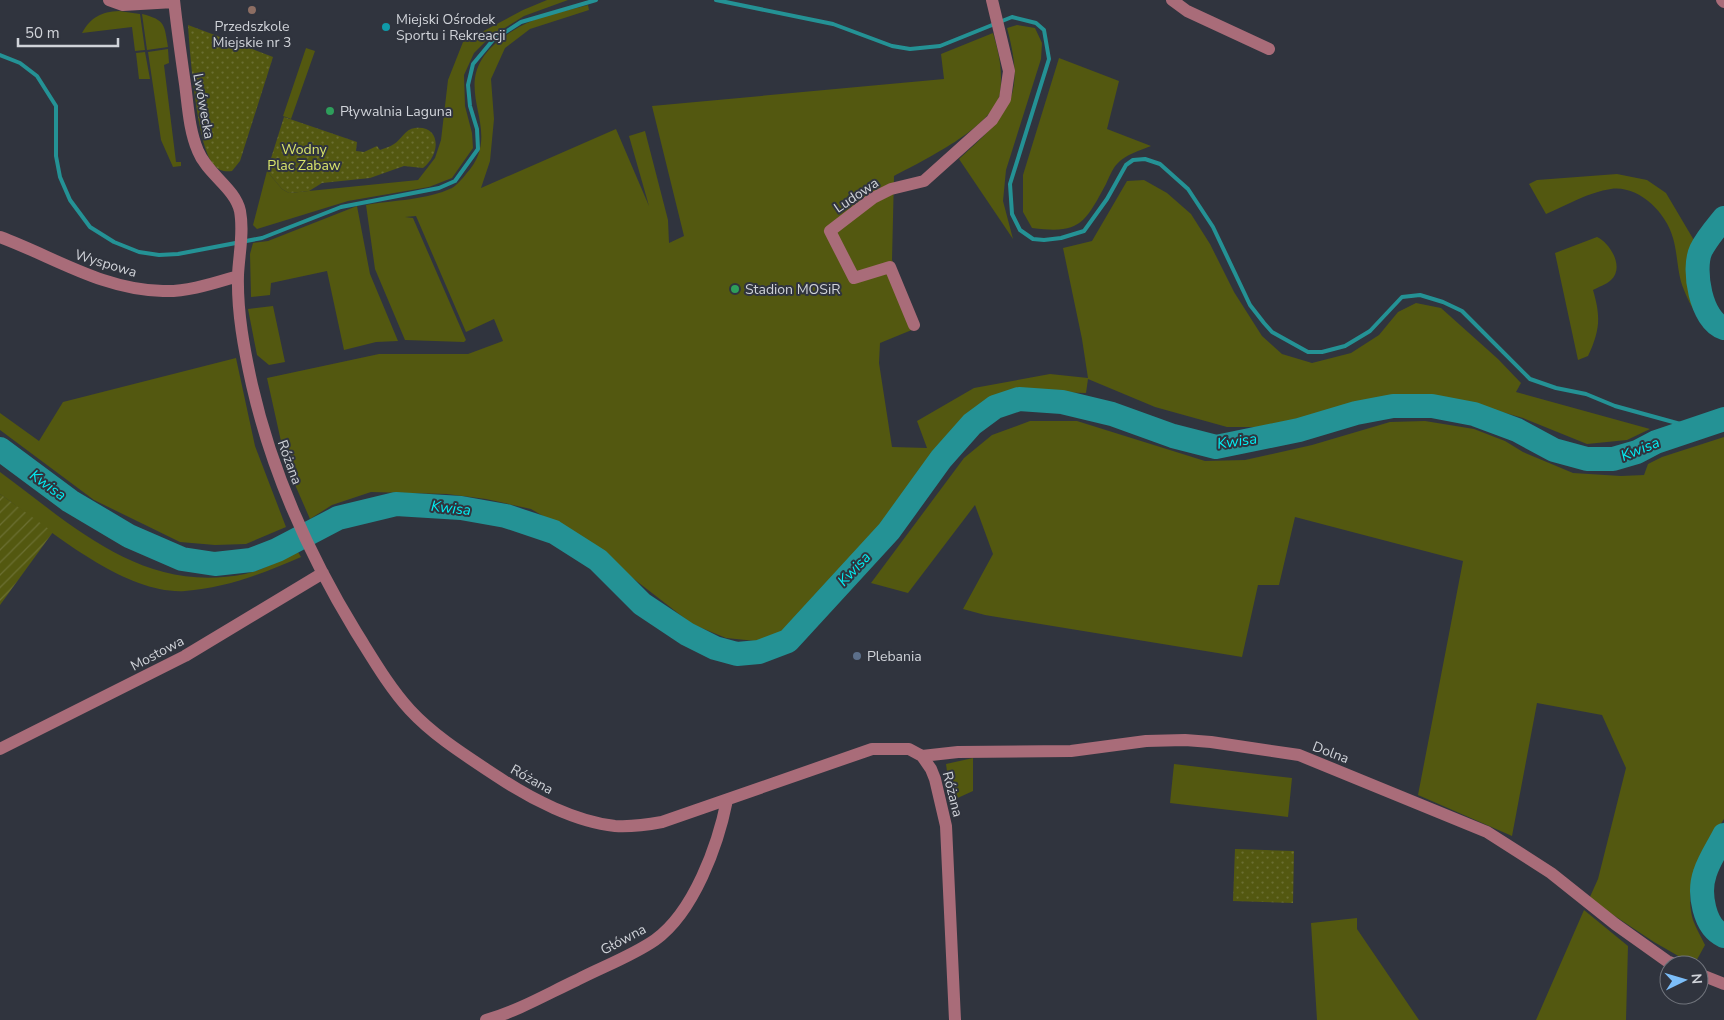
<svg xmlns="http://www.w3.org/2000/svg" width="1724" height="1020" font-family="'Nunito Sans',sans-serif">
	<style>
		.grass { fill: #535810 }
		.park { fill: url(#park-dots) }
		.garden { fill: url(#garden-furrows) }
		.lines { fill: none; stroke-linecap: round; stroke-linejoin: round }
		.stream { stroke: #249295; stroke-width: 4 }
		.river { stroke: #249295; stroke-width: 24 }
		.minor { stroke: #a96c79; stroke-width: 12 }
		.education-dot { fill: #8d6e63; stroke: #30343e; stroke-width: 2 }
		.culture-dot { fill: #0f9aa8; stroke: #30343e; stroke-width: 2 }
		.leisure-dot { fill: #2e9e5b; stroke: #30343e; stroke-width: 2 }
		.service-dot { fill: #5c6f8a; stroke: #30343e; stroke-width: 2 }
		.labels { text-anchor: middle; stroke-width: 4; stroke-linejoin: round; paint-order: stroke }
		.poi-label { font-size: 14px; fill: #d0d3d9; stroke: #30343e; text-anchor: start }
		.street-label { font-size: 14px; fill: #d0d3d9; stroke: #30343e }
		.park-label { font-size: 14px; fill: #dae56b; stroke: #30343e }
		.water-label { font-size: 15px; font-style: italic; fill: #00eff4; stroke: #30343e }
	</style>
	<defs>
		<pattern id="park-dots" width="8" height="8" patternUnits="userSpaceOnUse" patternTransform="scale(1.25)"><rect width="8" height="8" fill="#535810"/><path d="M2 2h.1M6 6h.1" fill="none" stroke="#6b6f32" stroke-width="1.8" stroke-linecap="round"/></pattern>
		<pattern id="garden-furrows" width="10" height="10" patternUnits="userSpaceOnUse" patternTransform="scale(1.25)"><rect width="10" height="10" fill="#535810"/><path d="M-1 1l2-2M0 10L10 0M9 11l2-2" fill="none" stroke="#6b6f32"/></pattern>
	</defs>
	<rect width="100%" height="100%" fill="#30343e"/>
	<path class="grass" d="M547,0H568L524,16L489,38L474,53L464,75L465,106L472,133L473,148L452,178L429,187L348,201L257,229L253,225L267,171L282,189L289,193L418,180L435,158L441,140L448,80L463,42L523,10Z
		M588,5L589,10L530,29L505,48L491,79L494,119L490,161L481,188L616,129L649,206L629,136L645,131L668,220L669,243L684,236L652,106L944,79L941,54L993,33C999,53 1003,71 1000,93C994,127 922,161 894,176L892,260L919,327L880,343L879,363L892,447L927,448L917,421L974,388L1050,374L1088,378L1082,339L1063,248L1092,241L1127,181L1144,180L1167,193L1191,214L1210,244L1234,292L1262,336L1282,354L1312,363L1351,353L1379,335L1398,312L1416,303L1441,308L1498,359L1521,383L1516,392L1650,429L1627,440L1587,444L1523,418L1484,407L1409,395L1345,407L1287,427H1227L1155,407L1088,379L1086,393L1047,392L1012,394L976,408L892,513L779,634L756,641L726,638L692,624L581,538L531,509L486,499L447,494L371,492L332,505L310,519L286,464L267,378L379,354H468L503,341L494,319L466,332L416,216L405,217L413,218L466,340L464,342L405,340L375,269L366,205C394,200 427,200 452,188C457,185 462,179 466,174C513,123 428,79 519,27C538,16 566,11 588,5Z
		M119,11L140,14L145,50L135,51L132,27L82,33C91,17 101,12 119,11Z
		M142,14C166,20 164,25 168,47L147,50Z
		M1017,25L1035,28L1042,43L1041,59L1006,170L1003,201L1013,239L959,159C1009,113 1026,98 1007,28Z
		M306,48L315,51L291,119L283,116Z
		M168,49L169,63L164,65L176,162H181V166L173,167L161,140L148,52Z
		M145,52L150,79H139L136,53Z
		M1059,58L1119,81L1107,129L1151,146C1139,151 1126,154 1117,164C1112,169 1109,178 1106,184C1084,225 1079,234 1032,228L1023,212V175Z
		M1617,174L1647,180L1666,193L1695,242L1692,269L1701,315L1710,333C1699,319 1690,306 1684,290C1677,274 1678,255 1673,238C1666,212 1638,185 1611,189C1589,192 1567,205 1546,214L1529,184L1537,180Z
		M357,206L370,274L398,341L376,342L344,350L327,271L271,283L270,295L251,297L250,254L253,243L268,241Z
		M1597,237C1610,243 1625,267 1611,280C1606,285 1598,287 1593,290C1601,317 1600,330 1588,356L1578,360L1555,253Z
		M273,306L285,362L269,365L257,355L248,309Z
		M236,358L255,446L286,527L246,544L215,545L180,542L94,500L0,430V413L39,441L63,402Z
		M1030,421H1077L1205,461L1245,460L1312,445L1390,422L1425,421L1474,429L1505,441L1523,452L1573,473L1621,476L1644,475L1648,464L1662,457L1724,437V819C1705,848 1682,883 1693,920C1696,928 1701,937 1705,945L1694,965L1654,942L1589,899L1598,879L1626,768L1602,715L1537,703L1512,836L1418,795L1463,561L1295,517L1279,585H1258L1242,657L985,615L963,609L993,554L975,505L908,593L871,583L964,458L992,435Z
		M0,472C76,528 143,594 245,574C263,570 282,559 298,552L301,557C264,573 226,588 185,591C124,595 47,528 0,494Z
		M973,758V791L951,801L946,764Z
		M1174,764L1292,778L1288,817L1170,803Z
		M1584,910L1628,946L1626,1020H1536Z
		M1357,918V929L1419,1020H1317L1311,923Z"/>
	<path class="park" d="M188,25L273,57L240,161L232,171C225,172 219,171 214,165C197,147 190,54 188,25Z
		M284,117L357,142L356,151L364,152L377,146L380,150C384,148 390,147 394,144C401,140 405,129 415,128C440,125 442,153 423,168L404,166L370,178L322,183L309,191L289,193L282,189L267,171Z
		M1235,849L1294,851L1293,903L1233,901Z"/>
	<path class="garden" d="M0,494L53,532L0,605Z"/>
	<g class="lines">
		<path class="stream" d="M716,0L833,24L892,46L910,49L940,46L1012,17L1036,23L1044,30L1049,59L1010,184L1012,214L1020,230L1033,239L1044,240L1061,238L1084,231L1107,199L1126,165L1133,160L1145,159L1160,164L1188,189L1213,227L1250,305L1264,323L1272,332L1308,352H1322L1345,346L1370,331L1402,297L1420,295L1443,302L1462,311L1530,379L1556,388L1586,394L1615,406L1695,428
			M0,55L20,63L37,76L56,106V156L60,177L70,200L90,227L114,242L139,252L159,255L178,254L262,238L341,207L439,188L455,181L478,149L477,129L470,106L468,85L473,64L493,40L521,22L596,0"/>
		<path class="river" d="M1724,218C1716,228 1707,238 1701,250C1692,269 1701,321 1724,328
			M0,449L70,501L129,536L182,559L215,564L251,560L277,550L338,518L396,504L461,508L506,516L554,532L598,560L642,604L687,634L715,648L737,654L759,652L788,641L889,531L941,459L972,424L995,407L1019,399L1062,402L1112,414L1173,436L1216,447L1299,430L1356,413L1393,406H1432L1474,414L1517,430L1554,450L1587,459H1613L1637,452L1656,442L1724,419
			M1724,835C1718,847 1709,860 1705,873C1698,893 1704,927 1724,936"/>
		<path class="minor" d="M109,0L123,5L174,2
			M174,0C177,28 181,56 185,84C188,106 189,130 198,151C207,174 235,188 240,211C244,232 239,254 238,275C237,312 244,349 252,385C272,473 309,555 356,632C373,659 389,687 410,710C435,737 468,757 498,777C531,799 576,822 615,826C631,827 646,825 662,822L872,749H909L922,756L931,769L935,779L946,826L955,1020
			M1172,0L1187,11L1269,49
			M1722,0L1724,2
			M0,237C54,257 103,290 163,291C188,292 214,283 238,276
			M914,325L890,267L854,278L830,231L873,198L891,189L924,181L992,120L1005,99L1009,71L992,0
			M0,749L185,656L323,573
			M922,756L958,752L1071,751L1146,741L1185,740L1211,742L1299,755L1487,832L1551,873L1615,924L1667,961L1677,965
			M1699,974L1724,984
			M486,1020C518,1011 547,994 577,980C602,967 632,956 655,940C694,912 718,845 727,800"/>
	</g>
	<circle class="education-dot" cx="252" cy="10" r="5"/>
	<circle class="culture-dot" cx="386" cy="27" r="5"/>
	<g class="leisure-dot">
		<circle cx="330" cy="111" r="5"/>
		<circle cx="735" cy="289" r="5"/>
	</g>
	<circle class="service-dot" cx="857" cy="656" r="5"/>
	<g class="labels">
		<g class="poi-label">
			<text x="396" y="24">Miejski Ośrodek<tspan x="396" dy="16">Sportu i Rekreacji</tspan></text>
			<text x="252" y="31" text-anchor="middle">Przedszkole<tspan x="252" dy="16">Miejskie nr 3</tspan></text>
			<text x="340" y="116">Pływalnia Laguna</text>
			<text x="745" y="294">Stadion MOSiR</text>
			<text x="867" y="661">Plebania</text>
		</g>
		<g class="street-label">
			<text transform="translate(204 106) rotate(80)" y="5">Lwówecka</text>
			<text transform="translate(856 195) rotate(-34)" y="5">Ludowa</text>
			<text transform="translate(106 263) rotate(17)" y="5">Wyspowa</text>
			<text transform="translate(290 462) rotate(70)" y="5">Różana</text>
			<text transform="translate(157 653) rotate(-28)" y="5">Mostowa</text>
			<text transform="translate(1331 752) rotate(21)" y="5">Dolna</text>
			<text transform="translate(532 779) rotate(29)" y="5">Różana</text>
			<text transform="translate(953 794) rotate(76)" y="5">Różana</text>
			<text transform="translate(623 939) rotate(-28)" y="5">Główna</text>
		</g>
		<g class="park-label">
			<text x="304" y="154">Wodny<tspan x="304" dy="16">Plac Zabaw</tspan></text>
		</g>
		<g class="water-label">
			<text transform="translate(1237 441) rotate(-8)" y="5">Kwisa</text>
			<text transform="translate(1640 449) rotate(-22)" y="5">Kwisa</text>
			<text transform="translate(48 485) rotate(36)" y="5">Kwisa</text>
			<text transform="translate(451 508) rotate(6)" y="5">Kwisa</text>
			<text transform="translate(854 569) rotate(-47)" y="5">Kwisa</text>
		</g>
	</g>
	<g transform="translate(1684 980) rotate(85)"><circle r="24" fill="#30343e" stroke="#70747c"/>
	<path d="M0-4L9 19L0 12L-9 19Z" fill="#7cbef9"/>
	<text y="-8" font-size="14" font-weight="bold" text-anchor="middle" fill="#d0d3d9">N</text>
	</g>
	<path d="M18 38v8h100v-8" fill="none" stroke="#d0d3d9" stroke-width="2.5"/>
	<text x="25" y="38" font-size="15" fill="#d0d3d9" stroke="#30343e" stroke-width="4" paint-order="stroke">50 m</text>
</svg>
